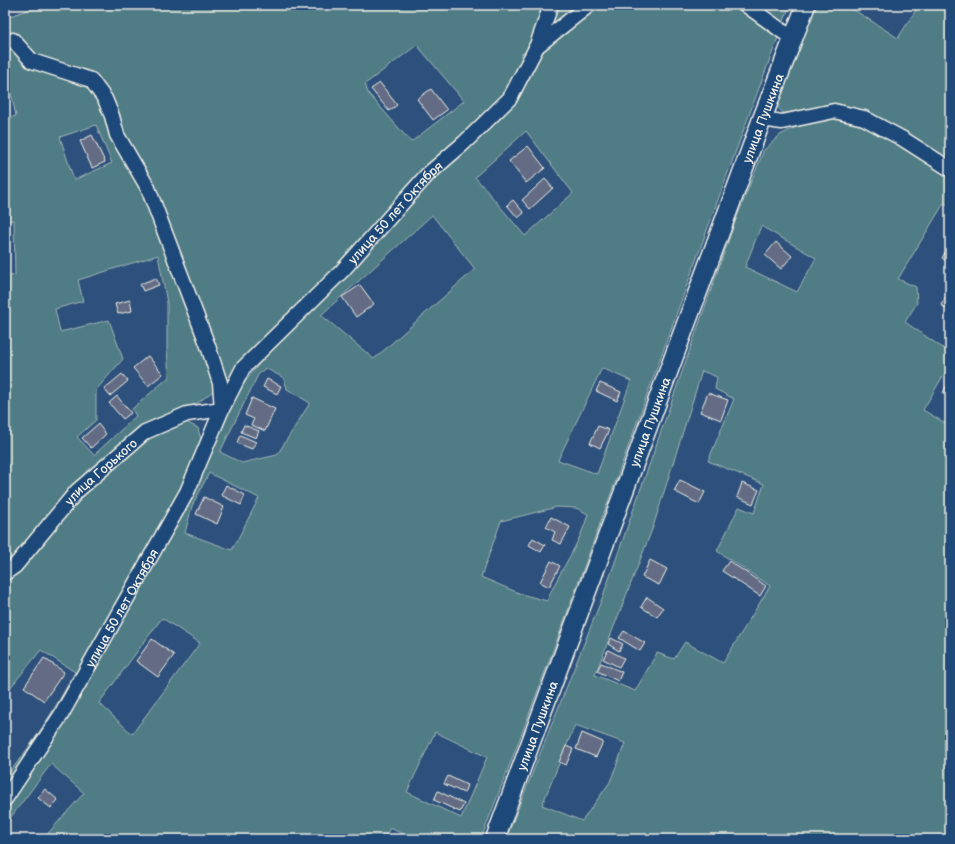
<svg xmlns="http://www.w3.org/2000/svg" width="955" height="844" font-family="'Balsamiq Sans',sans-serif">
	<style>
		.green { fill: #4f7c85; stroke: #a2b6b6; fill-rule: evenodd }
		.building { fill: #636c84; stroke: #f4f1e8 }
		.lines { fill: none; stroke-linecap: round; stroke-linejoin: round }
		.minor-casing { stroke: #f4f1e8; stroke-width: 17 }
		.tertiary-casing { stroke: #f4f1e8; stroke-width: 21 }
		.minor { stroke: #1f4a7a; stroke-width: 14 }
		.tertiary { stroke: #1f4a7a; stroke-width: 18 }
		.labels { text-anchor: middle; stroke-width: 3; stroke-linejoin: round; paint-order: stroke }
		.street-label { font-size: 13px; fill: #f4f1e8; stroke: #1f4a7a }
	</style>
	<rect width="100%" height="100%" fill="#2d517c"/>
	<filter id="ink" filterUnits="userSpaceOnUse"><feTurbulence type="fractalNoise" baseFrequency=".025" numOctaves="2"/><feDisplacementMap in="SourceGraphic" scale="8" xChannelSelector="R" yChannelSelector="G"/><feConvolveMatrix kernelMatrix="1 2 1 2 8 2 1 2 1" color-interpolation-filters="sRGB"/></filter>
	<g filter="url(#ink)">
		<path class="green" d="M41,5H790C686,282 589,563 481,839H414L390,828L384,839H43L84,793L51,764L5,825V810L20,789L61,727L232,399L258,365L370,244L421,193L480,136L533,63L522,53L520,66L504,96L416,180L352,248L309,296L230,378L199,402L139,432L32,540L5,564V277L15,275L14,220L5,222V119L16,116L5,65V18ZM417,45L464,101L411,142L368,93L365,84ZM96,125L112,163L74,180L60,137ZM526,131L573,193L525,236L475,177ZM432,215L475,269L374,359L321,315ZM158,255L167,303V349L169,377L132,409L136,416L94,455L77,437L96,420V390L123,359L109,320L60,332L55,309L83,301L78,280ZM265,368L284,378L287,389L310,403L277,455L242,463L220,452L258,375ZM602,368L631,381L597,474L558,460ZM209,473L259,498L232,550L185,533L192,506ZM557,507L576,508L588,514C580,545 559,571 547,601L521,594L481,577L501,521ZM162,618L200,643L132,734L99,703ZM435,732L487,757L461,818L407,792Z
			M814,5H852L851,8L898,38L919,5H950V118L944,126L950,131V161L874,116L783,113L776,105Z
			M833,117L863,122L950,175V207L944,203L898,279L916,287L917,303L905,322L950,353V364L923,410L950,426V839H506L603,596L736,219L764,150L780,135L806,122ZM761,226L816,258L797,292L745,267ZM702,371L717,377L715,389L734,399L708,461L764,484L754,513L739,507L717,551L770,586L723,663L685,642L674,659L657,653L635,691L595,675L653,527ZM575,725L625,743L610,782L582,821L542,805Z
			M186,422L198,428L201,440L178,494L74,681L5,792V777C33,745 55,709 75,672L41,650L5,694V577L77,498L147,439L173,426Z"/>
		<path class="building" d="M380,83L397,105L389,111L371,89Z
			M431,89L447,110L433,120L417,99Z
			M92,135L105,162L92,168L80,141Z
			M528,146L545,168L526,183L509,161Z
			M545,179L553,188L530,209L522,200Z
			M513,200L524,213L518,218L507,205Z
			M776,242L792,256L781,269L765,255Z
			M950,243V263L942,258Z
			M156,278L159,285L143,291L140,284Z
			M360,285L374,304L356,317L342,297Z
			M950,289V311L941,305Z
			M130,300L132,311L118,314L115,304Z
			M148,356L163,374L148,386L133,368Z
			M122,374L128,381L110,396L104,389Z
			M267,379L281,386L277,394L263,387Z
			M950,379V396L943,393Z
			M600,383L621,392L617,401L596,391Z
			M708,393L728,400L721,420L700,412Z
			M117,396L131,413L123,419L109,403Z
			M252,398L275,409L265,431L251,425L254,419L245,415Z
			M98,424L106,434L91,448L82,438Z
			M244,425L259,431L256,438L241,432Z
			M598,426L609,430L600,448L590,443Z
			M240,435L256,442L252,449L237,443Z
			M680,480L705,492L699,504L674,491Z
			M742,483L759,490L753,504L737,497Z
			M226,485L245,495L241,505L221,495Z
			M204,497L224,507L217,524L196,514Z
			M551,517L570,527L561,544L552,540L555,532L546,527Z
			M533,538L545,545L541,552L529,545Z
			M650,560L667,569L659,585L642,577Z
			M551,561L560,566L549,587L540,582Z
			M729,561L766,586L760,596L722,571Z
			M647,597L663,608L657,617L641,607Z
			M624,631L645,643L640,651L619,638Z
			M611,638L623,644L619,651L608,644Z
			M152,639L174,655L158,677L136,661Z
			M608,650L624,658L619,667L603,659Z
			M44,658L64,672L44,701L24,687Z
			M601,663L622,672L618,681L597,671Z
			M582,733L603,742L596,757L576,749Z
			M566,746L573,749L566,765L559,762Z
			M448,776L467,785L464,793L444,784Z
			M45,789L58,800L51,808L38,798Z
			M438,791L464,804L460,812L434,800Z"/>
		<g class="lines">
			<g class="minor-casing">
				<g id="minor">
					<path d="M746,5L793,39"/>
					<path d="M536,47L589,5"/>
					<path d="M762,119L782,122L834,111L864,118L903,139L950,169"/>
					<path id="s1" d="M5,573L15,566L77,491L145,432L187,414L222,409L220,383L208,346L148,188L117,135L112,116L105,99L91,80L32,61L13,40"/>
					<path id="s2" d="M5,799L61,715L187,492L222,409L243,368L342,271L427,175L464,143L510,98L536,48L551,5"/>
				</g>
			</g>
			<g class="tertiary-casing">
				<g id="tertiary">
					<path id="s3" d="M495,839L762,119L806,5"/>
				</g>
			</g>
			<use href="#minor" class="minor"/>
			<use href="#tertiary" class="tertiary"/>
		</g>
	</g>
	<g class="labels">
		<g class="street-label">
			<text dy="5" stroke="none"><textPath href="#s3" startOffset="769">улица Пушкина</textPath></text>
			<text dy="5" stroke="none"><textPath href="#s2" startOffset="711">улица 50 лет Октября</textPath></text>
			<text dy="5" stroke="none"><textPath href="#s3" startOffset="445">улица Пушкина</textPath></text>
			<text dy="5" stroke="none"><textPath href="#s1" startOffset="140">улица Горького</textPath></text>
			<text dy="5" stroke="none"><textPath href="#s2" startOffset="224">улица 50 лет Октября</textPath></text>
			<text dy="5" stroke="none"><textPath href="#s3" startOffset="121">улица Пушкина</textPath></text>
		</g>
	</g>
	<rect width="955" height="844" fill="none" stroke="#1f4a7a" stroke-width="20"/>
	<rect x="10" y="10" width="935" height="824" fill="none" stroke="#f4f1e8" stroke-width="1.5" filter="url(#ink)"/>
</svg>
